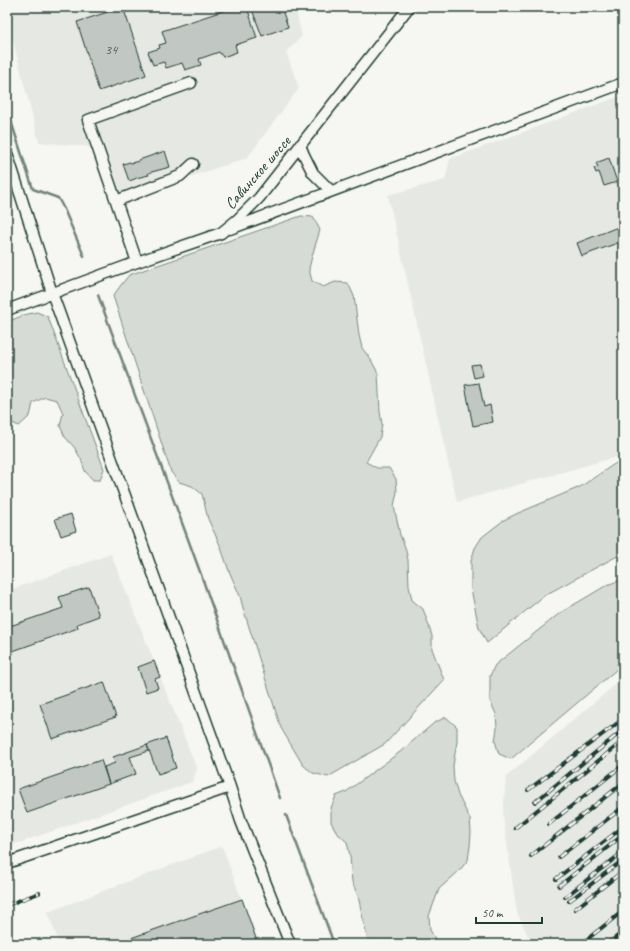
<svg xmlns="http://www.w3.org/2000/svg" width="630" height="951" font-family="Caveat,sans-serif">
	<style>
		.built { fill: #e6e8e4 }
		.green { fill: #d6dbd6; stroke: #7a8c85 }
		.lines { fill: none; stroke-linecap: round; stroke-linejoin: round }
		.stream { stroke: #72847d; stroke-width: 2.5 }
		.building { fill: #c1c8c3; stroke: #1f3d34 }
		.minor-casing { stroke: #1f3d34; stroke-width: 13 }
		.minor { stroke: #f6f6f2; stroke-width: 10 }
		.rail-casing { stroke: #1f3d34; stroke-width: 4 }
		.rail { stroke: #f6f6f2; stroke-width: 2.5; stroke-dasharray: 8; stroke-linecap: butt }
		.labels { text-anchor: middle; stroke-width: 3; stroke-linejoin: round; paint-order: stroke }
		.number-label { font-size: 14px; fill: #486058 }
		.street-label { font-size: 16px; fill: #1f3d34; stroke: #f6f6f2 }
	</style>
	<rect width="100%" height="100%" fill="#f6f6f2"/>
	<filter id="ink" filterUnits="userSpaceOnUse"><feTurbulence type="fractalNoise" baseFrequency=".025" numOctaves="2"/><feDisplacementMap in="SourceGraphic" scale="8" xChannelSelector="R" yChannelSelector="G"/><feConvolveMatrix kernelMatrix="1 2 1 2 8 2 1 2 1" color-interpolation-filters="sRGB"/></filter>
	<g filter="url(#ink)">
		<path class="built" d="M7,7H295L302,36L286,52L299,88L247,158L116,201L109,202L90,147L39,142L7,17Z
			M623,95V455L457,502L388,195L445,180L450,159Z
			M111,554L197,769L192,782L7,847V574L13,589Z
			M623,678V944H532L517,913L503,816L506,777Z
			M222,846L258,944H59L48,912Z"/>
		<path class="green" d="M301,216L313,217L320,230L312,256L309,269L312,281L323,287L335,282L348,283L354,296L359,335L362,348L371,360L378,373L380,412L382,424L380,437L366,462L377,468H389L396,479L397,492L394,506L400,535L405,547L408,560L409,586L412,600L423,609L428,623L432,636V649L444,680L385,744L328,777L313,773L303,765L281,728L243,608L240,596L229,571L220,545L208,519L202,494L192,486L179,482L171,472L113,296L121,285L129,275Z
			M37,312L48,317L104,469L100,480H93L85,471L81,459L74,447L65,437L60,426L63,413L57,400L45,397L33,403L30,416L19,426L7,421V322L24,315Z
			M623,461V553L545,595L487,643L479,628L471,589V561L475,548L482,537L504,520L516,514L580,487L616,463Z
			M623,579V664L511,759L499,754L495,741L497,728L496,714L490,701V676L495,665L560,613L607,585Z
			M446,717L457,727V741L453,766L454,781L458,795L470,819L471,832L470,846L468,860L459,871L439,889L429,916L430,930L438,944H371L367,937L358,896L352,882L350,856L347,842L337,833L331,822V808L336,796L346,792L400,752L434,723Z"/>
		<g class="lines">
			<path class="stream" d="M7,109L33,189L58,198L64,209L84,256
				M98,295L199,569L280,798
				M286,815L334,944"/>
		</g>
		<path class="building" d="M123,7L146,75L99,91L77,22Z
			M235,7H247L257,38L235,45L237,52L223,57L219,52L199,59L201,65L185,70L182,63L166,68L164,62L153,65L148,52L160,48L159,45L166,43L162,31Z
			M251,7H281L288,27L262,36Z
			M165,151L170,167L148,173L149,175L136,178L135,179L129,181L123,164L130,162L131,163L139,161V160Z
			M609,158L617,182L604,186L599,172L596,173L594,168L598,167L596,163Z
			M618,227L623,241L582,256L577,243Z
			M480,364L483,376L474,378L471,365Z
			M479,383L484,407L490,405L493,422L473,426L465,385Z
			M71,514L76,531L61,536L55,519Z
			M89,587L99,616L77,624L78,628L7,653V627L63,608L59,597Z
			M154,661L160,677L155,679L158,688L146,692L138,667Z
			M104,682L116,717L52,739L40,704Z
			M166,738L176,768L158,774L147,745Z
			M147,745L149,751L130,757L136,774L109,784L104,767L115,763L113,757Z
			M101,760L109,784L27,813L18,789Z
			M242,899L258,944H130L128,939Z"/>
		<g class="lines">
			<g class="minor-casing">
				<path id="minor" d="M300,145L304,155L313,173L331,191
					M7,153L52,293L230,787L241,821L290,944
					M116,201L88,120L191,83
					M230,229L623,83
					M137,262L116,201L180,176L193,164
					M7,310L137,262L221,233L237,220L259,198L409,7
					M7,863L230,787"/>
			</g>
			<use href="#minor" class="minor"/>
			<g class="rail-casing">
				<path id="rail" d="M528,790L623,719
					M535,802L623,730
					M549,824L623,765
					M515,828L623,741
					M531,856L623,783
					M559,857L623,807
					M556,879L623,827
					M559,886L623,835
					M565,897L623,852
					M569,901L623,860
					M7,905L39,893
					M575,909L623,871
					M581,944L623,911
					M607,944L623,932"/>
			</g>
			<use href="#rail" class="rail"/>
		</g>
	</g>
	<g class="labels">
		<g class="number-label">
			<text x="111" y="54">34</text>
		</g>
		<g class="street-label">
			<text transform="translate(257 172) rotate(-49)" y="6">Савинское шоссе</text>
		</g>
	</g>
	<rect width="630" height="951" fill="none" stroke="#f6f6f2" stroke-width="24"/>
	<rect x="12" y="12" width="606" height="927" fill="none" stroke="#1f3d34" stroke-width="1.5" filter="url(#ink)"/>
	<path d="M476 917v6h66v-6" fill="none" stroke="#1f3d34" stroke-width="2"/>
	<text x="482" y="917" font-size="12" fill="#1f3d34" stroke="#f6f6f2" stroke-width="3" paint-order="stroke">50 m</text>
</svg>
